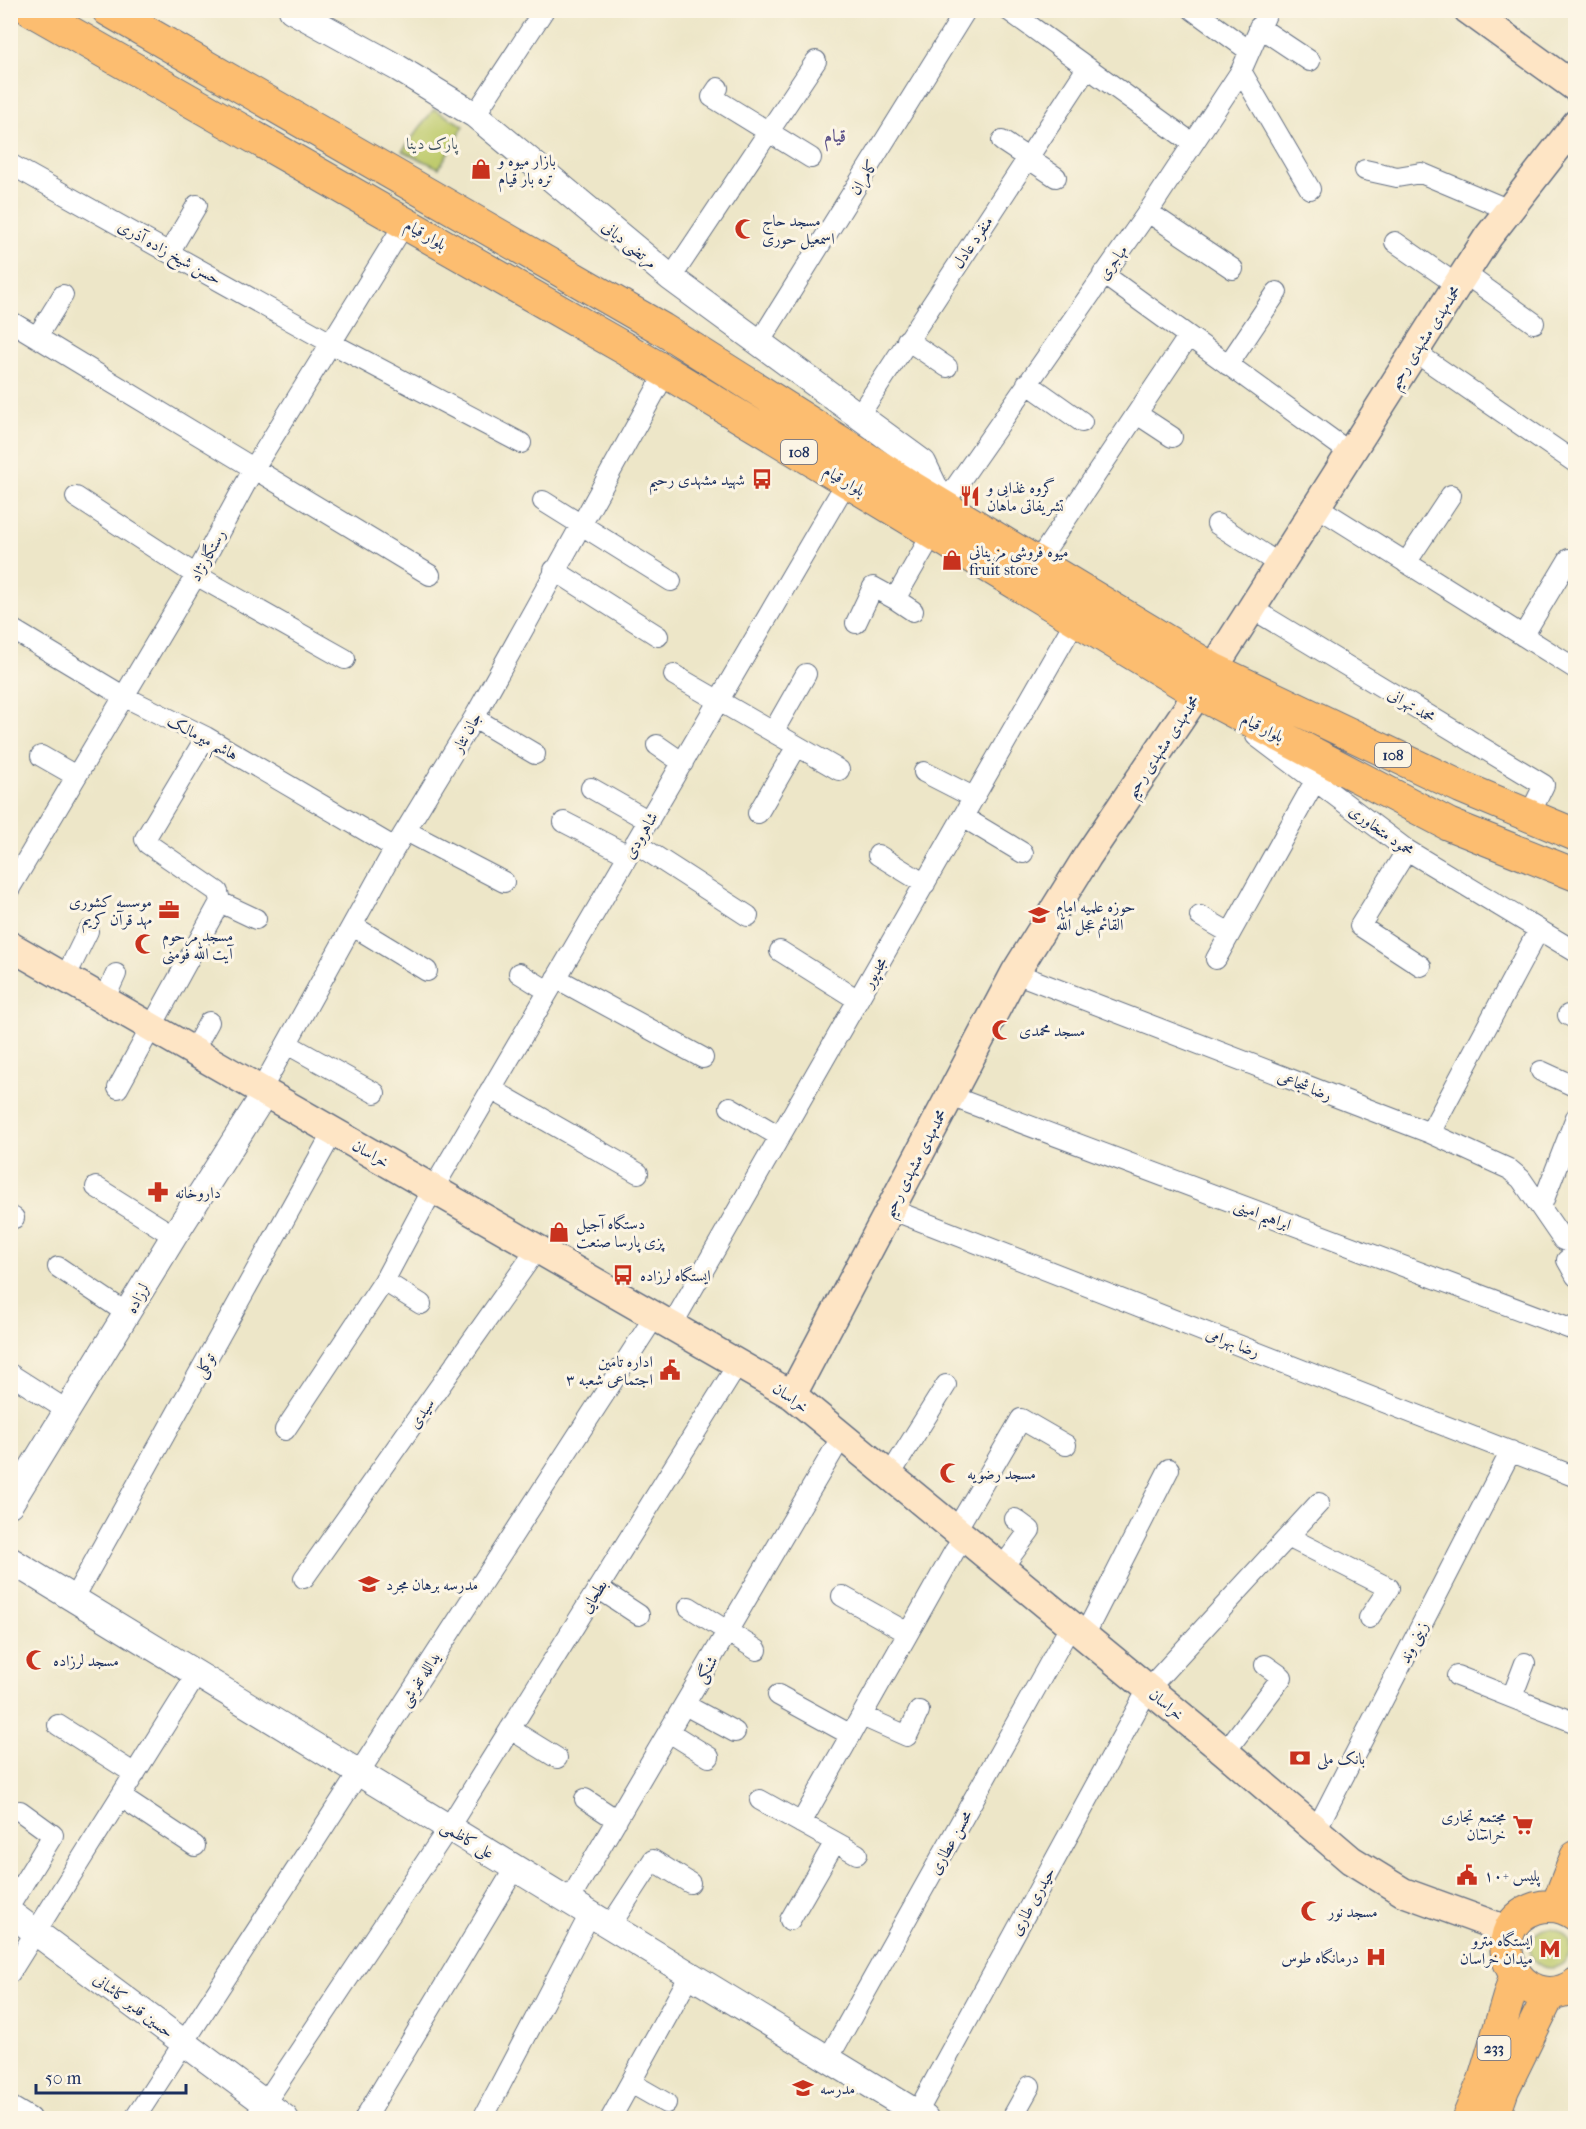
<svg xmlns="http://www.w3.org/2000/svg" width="1586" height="2129" font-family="'IM FELL French Canon',Amiri,serif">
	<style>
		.green { fill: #beca6c; stroke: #6c7c65; stroke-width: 1.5 }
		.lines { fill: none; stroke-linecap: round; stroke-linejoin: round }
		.minor-casing { stroke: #646f83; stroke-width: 22 }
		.tertiary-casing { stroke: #646f83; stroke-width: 28 }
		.secondary-casing { stroke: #646f83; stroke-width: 31 }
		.primary-casing { stroke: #646f83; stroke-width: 34 }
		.minor { stroke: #fff; stroke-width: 20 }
		.tertiary { stroke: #fff; stroke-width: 26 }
		.secondary { stroke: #fee5c5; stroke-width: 28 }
		.primary { stroke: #fcbd6f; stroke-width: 32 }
		.labels { text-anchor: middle; stroke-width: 6; stroke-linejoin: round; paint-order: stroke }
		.shield { fill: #fcf5e5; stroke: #5e6a86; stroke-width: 1.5 }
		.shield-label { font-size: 15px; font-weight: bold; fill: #1b2f5e }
		.park-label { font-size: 16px; fill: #445662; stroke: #fcf5e5 }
		.poi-label { font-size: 16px; fill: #1b2f5e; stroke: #fcf5e5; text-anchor: start }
		.street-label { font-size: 16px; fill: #1b2f5e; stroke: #fcf5e5 }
		.neighbourhood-label { font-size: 18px; font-weight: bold; fill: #61578b; stroke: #fcf5e5 }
	</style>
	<rect width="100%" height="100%" fill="#fcf5e5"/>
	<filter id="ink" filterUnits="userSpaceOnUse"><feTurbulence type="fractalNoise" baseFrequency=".0167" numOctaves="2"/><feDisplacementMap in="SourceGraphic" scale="12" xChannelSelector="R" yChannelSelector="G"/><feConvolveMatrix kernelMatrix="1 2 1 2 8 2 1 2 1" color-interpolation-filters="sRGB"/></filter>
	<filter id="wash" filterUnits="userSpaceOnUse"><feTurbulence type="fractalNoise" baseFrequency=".008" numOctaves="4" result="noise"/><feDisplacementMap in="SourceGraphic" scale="24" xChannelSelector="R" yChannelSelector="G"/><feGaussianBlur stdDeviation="1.35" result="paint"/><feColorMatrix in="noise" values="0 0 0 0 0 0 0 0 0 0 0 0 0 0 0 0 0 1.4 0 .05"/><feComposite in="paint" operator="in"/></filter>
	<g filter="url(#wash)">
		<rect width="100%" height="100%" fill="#ede6c8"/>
		<path class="green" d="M434,109L464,126L439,168L402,151Z
			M1530 1948a20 20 0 1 1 40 0a20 20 0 1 1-40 0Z"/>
	</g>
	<g filter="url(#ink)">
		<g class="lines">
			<g class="minor-casing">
				<path id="minor" d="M1008,10L1192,143
					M1193,10L1248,50
					M1259,27L1310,61
					M1241,71L1310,189
					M718,88L712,97L811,158
					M475,115L544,10
					M1002,141L1056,177
					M10,164L329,342L521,443
					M1365,170L1397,177L1421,173L1509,210
					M1148,212L1233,269
					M1395,242L1457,285
					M170,251L197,205
					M1464,273L1534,323
					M1103,274L1349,452
					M671,278L816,61
					M10,321L430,575
					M37,337L63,295
					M907,340L947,367
					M759,343L966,10
					M1415,352L1576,463
					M1228,365L1277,292
					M1027,383L1082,422
					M1137,414L1172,437
					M858,417L1087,68
					M76,497L196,575L345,659
					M543,501L671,581
					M943,505L1148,212L1241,71L1268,10
					M1316,506L1576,669
					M1217,524L1279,564
					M1406,563L1451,495
					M1036,564L1188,337
					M554,570L658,636
					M895,599L913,611
					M1251,608L1544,785L1529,816
					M856,623L873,587L895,599L933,533
					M10,628L123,696L206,737L395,848
					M1523,636L1569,559
					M674,675L839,770
					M474,718L535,754
					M773,732L806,674
					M1256,736L1407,850L1576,952
					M657,745L683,763
					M41,756L76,776
					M924,772L973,797
					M591,788L649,821
					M758,813L797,746
					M963,817L1023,853
					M564,822L628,855
					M406,831L504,882
					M635,843L748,916
					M1407,850L1360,926L1421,966
					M878,855L925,884
					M10,888L196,575L254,468L405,223
					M220,902L256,919
					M1200,916L1230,933
					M353,926L427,971
					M780,951L858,1000
					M1216,959L1315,781
					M519,973L548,991
					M1015,973L1430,1133L1509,1169L1521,1179L1563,1240L1576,1244
					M65,978L88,931
					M556,978L703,1058
					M104,1000L116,974
					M1568,1015L1576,1019
					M287,1044L375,1093
					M193,1051L209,1022
					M1541,1071L1576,1087
					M118,1088L220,902L218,892L148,844L145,839L206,737
					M491,1089L638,1173
					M261,1090L395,848L474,718L666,372
					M950,1096L1576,1331
					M730,1107L779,1136
					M1430,1133L1538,931
					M96,1187L174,1236
					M1541,1207L1576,1117
					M890,1209L1576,1477
					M10,1216L14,1218
					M1567,1260L1576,1276
					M58,1267L128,1314
					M384,1281L421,1304
					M672,1325L1076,619
					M10,1374L68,1411
					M285,1430L384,1281L433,1189L847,481
					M890,1475L946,1385
					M956,1530L1021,1419L1066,1445
					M1288,1537L1389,1588L1369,1618
					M1002,1568L1030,1530L1015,1519
					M304,1578L537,1249
					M598,1588L639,1615
					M842,1596L908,1633
					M74,1598L333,1132
					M689,1607L757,1650
					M1084,1636L1169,1469
					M1457,1676L1576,1723
					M778,1695L851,1735
					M1512,1697L1525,1663
					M685,1705L735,1732
					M862,1716L907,1736L919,1711
					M58,1725L135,1774
					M510,1729L557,1758
					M669,1732L709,1757
					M1225,1752L1282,1677L1265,1665
					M121,1797L195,1846
					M585,1799L617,1820
					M760,1800L857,1854
					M801,1823L954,1552L965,1537
					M1315,1832L1511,1451
					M569,1901L842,1436
					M10,1905L53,1835L20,1811
					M790,1920L835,1842
					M610,1926L653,1860L690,1883
					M10,1973L197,1674
					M828,2059L1071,1625
					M631,2083L666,2103
					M10,2106L30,2118
					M917,2113L1148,1689L1319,1503
					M135,2118L655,1316
					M255,2118L449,1827L738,1364
					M365,2118L515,1868
					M483,2118L590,1914
					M611,2118L690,1975
					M1012,2118L1030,2086"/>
			</g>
			<g class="tertiary-casing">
				<path id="tertiary" d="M292,10L398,68L475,115L671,278L923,463L943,505
					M10,1504L174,1236L265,1093
					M10,1560L925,2118
					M10,1913L285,2118"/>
			</g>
			<g class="secondary-casing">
				<path id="secondary" d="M1468,10L1576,88
					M10,946L792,1395L1225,1752L1351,1860L1403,1892L1510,1931
					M792,1395L1015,973L1087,857L1198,693L1457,285L1488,237L1576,124"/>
			</g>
			<g class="primary-casing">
				<path id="primary" d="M31,10L666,372L1198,693L1448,824L1576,875
					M108,10L662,329L913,488L1213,669L1461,787L1576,835
					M1557,1906L1576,1857
					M1576,1915C1564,1906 1549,1904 1536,1908C1474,1928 1520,2022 1576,1984
					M1468,2118L1484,2080L1515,1976
					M1493,2118L1503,2089L1550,1993"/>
			</g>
			<use href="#minor" class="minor"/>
			<use href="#tertiary" class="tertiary"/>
			<use href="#secondary" class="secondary"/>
			<use href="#primary" class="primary"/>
		</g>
	</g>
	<defs>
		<g id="shop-bare" transform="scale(1.62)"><path d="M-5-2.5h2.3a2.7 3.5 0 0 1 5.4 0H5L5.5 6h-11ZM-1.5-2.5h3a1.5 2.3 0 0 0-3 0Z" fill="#c8321e" stroke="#fcf5e5" stroke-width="2.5" paint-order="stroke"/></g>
		<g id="mosque-bare" transform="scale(1.62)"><path d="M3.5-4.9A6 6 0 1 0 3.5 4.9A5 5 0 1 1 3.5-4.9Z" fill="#c8321e" stroke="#fcf5e5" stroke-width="2.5" paint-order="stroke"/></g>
		<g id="bus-bare" transform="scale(1.62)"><path d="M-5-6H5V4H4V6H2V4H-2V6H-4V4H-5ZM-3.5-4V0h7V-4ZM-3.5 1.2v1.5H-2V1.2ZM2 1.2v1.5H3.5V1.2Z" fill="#c8321e" stroke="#fcf5e5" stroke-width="2.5" paint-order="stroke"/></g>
		<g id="restaurant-bare" transform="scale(1.62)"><path d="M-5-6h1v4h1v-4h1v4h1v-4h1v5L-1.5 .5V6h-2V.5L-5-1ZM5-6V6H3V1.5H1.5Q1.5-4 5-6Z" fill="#c8321e" stroke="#fcf5e5" stroke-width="2.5" paint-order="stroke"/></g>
		<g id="office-bare" transform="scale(1.62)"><path d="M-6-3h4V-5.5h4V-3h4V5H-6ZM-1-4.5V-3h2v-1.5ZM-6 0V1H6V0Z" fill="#c8321e" stroke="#fcf5e5" stroke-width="2.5" paint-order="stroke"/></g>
		<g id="university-bare" transform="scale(1.62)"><path d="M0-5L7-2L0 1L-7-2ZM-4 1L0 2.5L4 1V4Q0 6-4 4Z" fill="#c8321e" stroke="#fcf5e5" stroke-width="2.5" paint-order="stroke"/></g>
		<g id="pharmacy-bare" transform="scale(1.62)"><path d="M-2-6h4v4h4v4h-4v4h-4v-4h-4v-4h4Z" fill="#c8321e" stroke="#fcf5e5" stroke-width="2.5" paint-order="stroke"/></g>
		<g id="civic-bare" transform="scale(1.62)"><path d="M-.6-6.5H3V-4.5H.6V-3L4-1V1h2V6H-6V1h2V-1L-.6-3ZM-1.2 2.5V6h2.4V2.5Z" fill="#c8321e" stroke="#fcf5e5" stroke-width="2.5" paint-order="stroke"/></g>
		<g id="school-bare" transform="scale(1.62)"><path d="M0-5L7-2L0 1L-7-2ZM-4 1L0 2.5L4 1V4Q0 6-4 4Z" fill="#c8321e" stroke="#fcf5e5" stroke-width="2.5" paint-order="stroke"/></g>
		<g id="bank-bare" transform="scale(1.62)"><path d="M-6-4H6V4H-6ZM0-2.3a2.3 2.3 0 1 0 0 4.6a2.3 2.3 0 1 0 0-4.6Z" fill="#c8321e" stroke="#fcf5e5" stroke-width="2.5" paint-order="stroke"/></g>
		<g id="supermarket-bare" transform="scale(1.62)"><path d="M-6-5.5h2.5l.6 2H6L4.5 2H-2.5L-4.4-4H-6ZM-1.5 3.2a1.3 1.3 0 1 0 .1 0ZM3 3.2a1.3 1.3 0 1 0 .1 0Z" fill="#c8321e" stroke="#fcf5e5" stroke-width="2.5" paint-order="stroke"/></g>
		<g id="metro-bare" transform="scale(1.62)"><path d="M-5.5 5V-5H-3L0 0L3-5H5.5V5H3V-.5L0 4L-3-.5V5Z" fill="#c8321e" stroke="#fcf5e5" stroke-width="2.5" paint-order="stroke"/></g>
		<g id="hospital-bare" transform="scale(1.62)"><path d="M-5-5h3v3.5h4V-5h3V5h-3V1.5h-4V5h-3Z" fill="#c8321e" stroke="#fcf5e5" stroke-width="2.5" paint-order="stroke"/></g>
	</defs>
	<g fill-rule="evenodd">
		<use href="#shop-bare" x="481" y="169"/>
		<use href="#mosque-bare" x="745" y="229"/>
		<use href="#bus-bare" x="762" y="479"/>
		<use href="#restaurant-bare" x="970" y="496"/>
		<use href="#shop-bare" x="952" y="560"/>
		<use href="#office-bare" x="169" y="910"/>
		<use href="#university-bare" x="1039" y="915"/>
		<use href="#mosque-bare" x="145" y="944"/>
		<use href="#mosque-bare" x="1002" y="1030"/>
		<use href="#pharmacy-bare" x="158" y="1192"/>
		<use href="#shop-bare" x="559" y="1232"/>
		<use href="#bus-bare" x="623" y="1275"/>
		<use href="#civic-bare" x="670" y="1370"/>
		<use href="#mosque-bare" x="950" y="1473"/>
		<use href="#school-bare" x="369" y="1584"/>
		<use href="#mosque-bare" x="36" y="1660"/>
		<use href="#bank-bare" x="1300" y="1758"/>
		<use href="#supermarket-bare" x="1523" y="1825"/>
		<use href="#civic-bare" x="1467" y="1875"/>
		<use href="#mosque-bare" x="1311" y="1911"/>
		<use href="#metro-bare" x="1550" y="1949"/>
		<use href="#hospital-bare" x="1376" y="1957"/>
		<use href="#school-bare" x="803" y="2088"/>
	</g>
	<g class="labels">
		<g class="shield">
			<rect x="781" y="440" width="36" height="24" rx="4.5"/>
			<rect x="1375" y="743" width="36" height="24" rx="4.5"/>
			<rect x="1477.5" y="2036" width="33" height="24" rx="4.5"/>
		</g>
		<g class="shield-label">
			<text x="799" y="457">108</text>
			<text x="1393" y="760">108</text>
			<text x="1494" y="2053">233</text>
		</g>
		<g class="park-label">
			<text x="432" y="149">پارک دینا</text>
		</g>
		<g class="poi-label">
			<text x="498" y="166">بازار میوه و<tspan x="498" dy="18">تره بار قیام</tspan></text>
			<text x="762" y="226">مسجد حاج<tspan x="762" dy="18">اسمعیل حوری</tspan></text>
			<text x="745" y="485" text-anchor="end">شهید مشهدی رحیم</text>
			<text x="987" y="493">گروه غذایی و<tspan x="987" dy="18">تشریفاتی ماهان</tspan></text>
			<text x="969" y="557">میوه فروشی مزینانی<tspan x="969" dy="18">fruit store</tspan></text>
			<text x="152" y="907" text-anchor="end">موسسه کشوری<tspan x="152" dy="18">مهد قرآن کریم</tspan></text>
			<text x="1056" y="912">حوزه علمیه امام<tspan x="1056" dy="18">القائم عجل الله</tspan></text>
			<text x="162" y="941">مسجد مرحوم<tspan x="162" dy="18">آیت الله فومنی</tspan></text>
			<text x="1019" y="1036">مسجد محمدی</text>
			<text x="175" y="1198">داروخانه</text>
			<text x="576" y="1229">دستگاه آجیل<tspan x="576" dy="18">پزی پارسا صنعت</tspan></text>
			<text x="640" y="1281">ایستگاه لرزاده</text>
			<text x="653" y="1367" text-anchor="end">اداره تامین<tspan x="653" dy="18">اجتماعی شعبه ۳</tspan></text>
			<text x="967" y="1479">مسجد رضویه</text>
			<text x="386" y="1590">مدرسه برهان مجرد</text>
			<text x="53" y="1666">مسجد لرزاده</text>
			<text x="1317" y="1764">بانک ملی</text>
			<text x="1506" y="1822" text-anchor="end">مجتمع تجاری<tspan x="1506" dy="18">خراسان</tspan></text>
			<text x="1484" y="1881">پلیس +۱۰</text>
			<text x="1328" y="1917">مسجد نور</text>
			<text x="1533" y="1946" text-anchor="end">ایستگاه مترو<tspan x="1533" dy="18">میدان خراسان</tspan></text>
			<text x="1359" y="1963" text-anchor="end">درمانگاه طوس</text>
			<text x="820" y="2094">مدرسه</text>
		</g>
		<g class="street-label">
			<text transform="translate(863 177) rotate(-58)" y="6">کامران</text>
			<text transform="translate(426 234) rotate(30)" y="6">بلوار قیام</text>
			<text transform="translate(972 242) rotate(-56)" y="6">منفرد عادل</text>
			<text transform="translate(630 244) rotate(39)" y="6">مرتضی دیانی</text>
			<text transform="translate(170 252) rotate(29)" y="6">حسن شیخ زاده آذری</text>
			<text transform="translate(1112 262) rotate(-54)" y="6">مهاجری</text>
			<text transform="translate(1424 337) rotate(-57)" y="6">محمدمهدی مشهدی رحیم</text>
			<text transform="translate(845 480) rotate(31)" y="6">بلوار قیام</text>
			<text transform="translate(207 555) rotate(-61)" y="6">رستگارنژاد</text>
			<text transform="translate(1412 705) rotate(31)" y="6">محمد تهرانی</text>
			<text transform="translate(1263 727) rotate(27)" y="6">بلوار قیام</text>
			<text transform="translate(466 732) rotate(-61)" y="6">جان نثار</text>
			<text transform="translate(203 737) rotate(28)" y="6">هاشم میرمالک</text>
			<text transform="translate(1162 746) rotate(-56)" y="6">محمدمهدی مشهدی رحیم</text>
			<text transform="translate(1382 830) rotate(36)" y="6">محمود متخاوری</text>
			<text transform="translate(640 835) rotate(-59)" y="6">شاهرودی</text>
			<text transform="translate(874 972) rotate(-60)" y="6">مجدپور</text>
			<text transform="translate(1305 1085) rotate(21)" y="6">رضا شجاعی</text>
			<text transform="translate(371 1153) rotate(30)" y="6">خراسان</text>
			<text transform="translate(914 1163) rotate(-62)" y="6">محمدمهدی مشهدی رحیم</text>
			<text transform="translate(1263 1214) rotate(21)" y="6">ابراهیم امینی</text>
			<text transform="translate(137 1298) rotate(-60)" y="6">لرزاده</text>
			<text transform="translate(1233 1342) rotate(21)" y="6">رضا بهرامی</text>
			<text transform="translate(204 1365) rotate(-61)" y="6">توکلی</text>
			<text transform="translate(791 1397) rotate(35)" y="6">خراسان</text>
			<text transform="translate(421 1413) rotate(-55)" y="6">سیدی</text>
			<text transform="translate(593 1596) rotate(-58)" y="6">بطحایی</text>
			<text transform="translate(1413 1642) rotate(-63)" y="6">زینی وند</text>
			<text transform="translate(706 1669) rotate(-59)" y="6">شنگی</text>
			<text transform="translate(419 1679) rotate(-57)" y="6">یدالله تفرشی</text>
			<text transform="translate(1167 1704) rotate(40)" y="6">خراسان</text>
			<text transform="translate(468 1839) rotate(31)" y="6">علی کاظمی</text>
			<text transform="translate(950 1842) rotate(-61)" y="6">محسن عطاری</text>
			<text transform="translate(1032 1901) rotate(-61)" y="6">حیدری طاری</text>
			<text transform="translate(134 2005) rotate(37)" y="6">حسین قدیر کاشانی</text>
		</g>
		<g class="neighbourhood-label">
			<text x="835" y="142">قیام</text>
		</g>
	</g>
	<rect width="1586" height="2129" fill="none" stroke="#fcf5e5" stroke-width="36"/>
	<path d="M36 2084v9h150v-9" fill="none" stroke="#1b2f5e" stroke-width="3"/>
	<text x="45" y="2084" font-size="18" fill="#1b2f5e" stroke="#fcf5e5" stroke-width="4.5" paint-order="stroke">50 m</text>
</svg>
